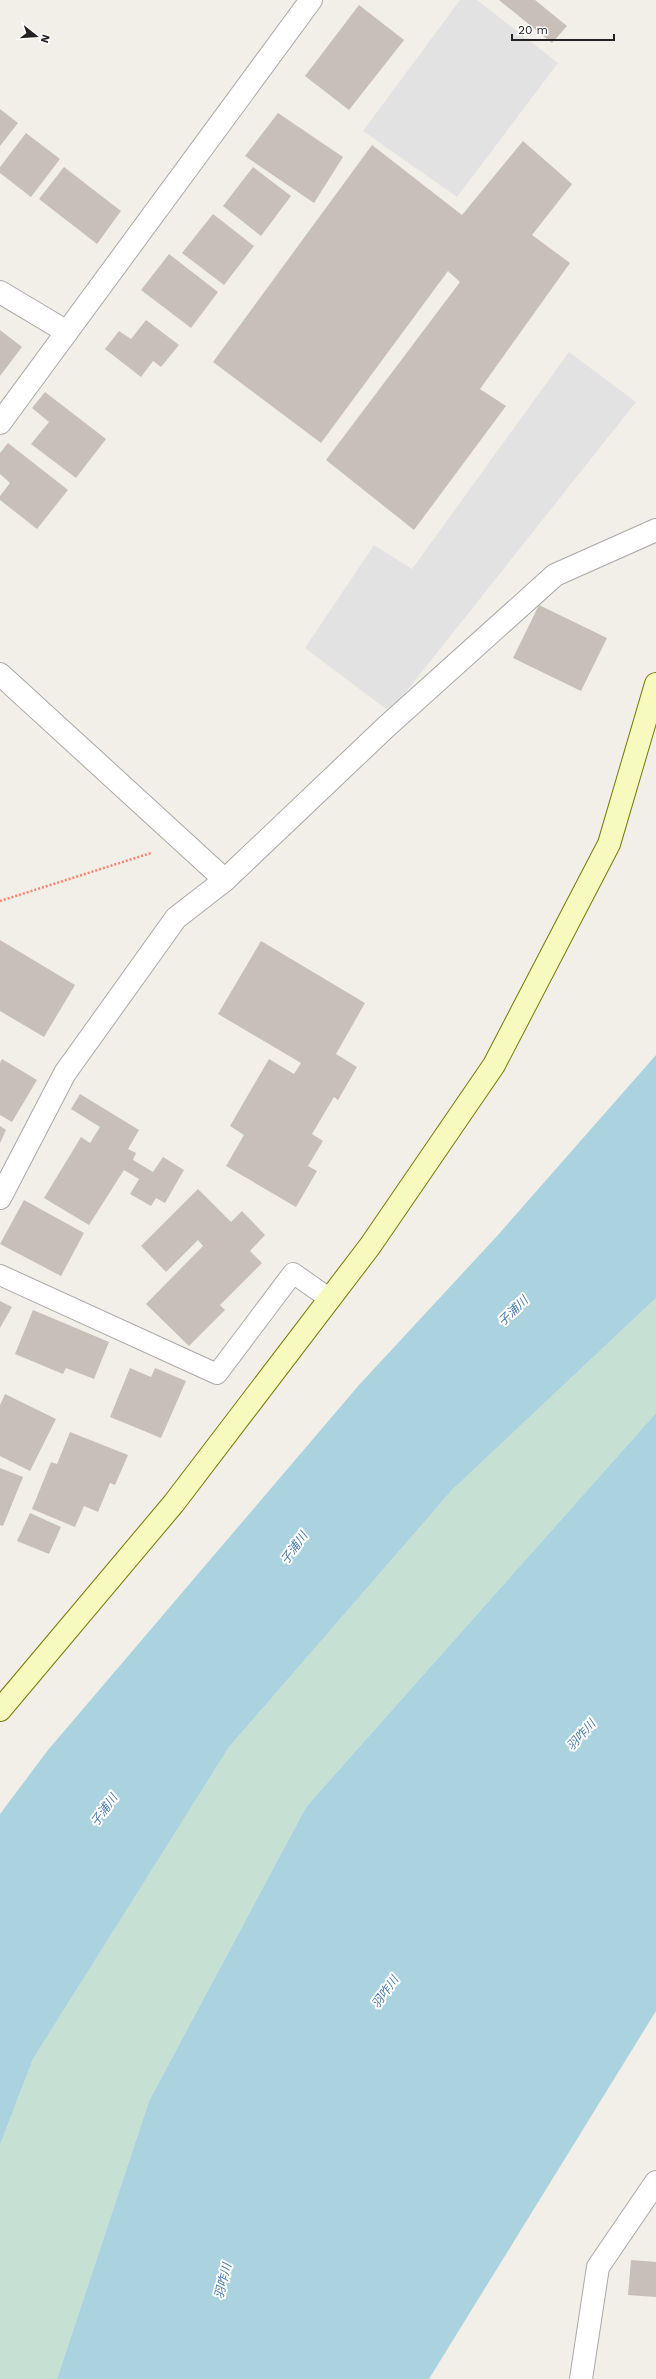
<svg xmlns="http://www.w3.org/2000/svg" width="656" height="2379" font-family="'Work Sans','Noto Sans JP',sans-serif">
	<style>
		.wetland { fill: #c6e0d4 }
		.parking { fill: #e2e2e2 }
		.water { fill: #aad3df }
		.building { fill: #c7bfb8 }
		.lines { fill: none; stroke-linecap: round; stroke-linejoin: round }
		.lane-casing { stroke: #a9a9a9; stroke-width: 22 }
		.street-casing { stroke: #a9a9a9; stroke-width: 24 }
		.secondary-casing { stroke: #707d05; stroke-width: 24 }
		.path { stroke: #fa8072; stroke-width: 2.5; stroke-dasharray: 2 2; stroke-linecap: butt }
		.lane { stroke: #fff; stroke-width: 20 }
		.street { stroke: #fff; stroke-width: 22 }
		.secondary { stroke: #f7fabf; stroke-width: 22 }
		.labels { text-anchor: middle; stroke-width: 4; stroke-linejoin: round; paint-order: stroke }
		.water-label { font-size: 12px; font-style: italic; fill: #4a7aab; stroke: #fff }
	</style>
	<rect width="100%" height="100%" fill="#f2efe9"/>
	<path class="wetland" d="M656,1298V1413L306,1807L149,2101L57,2379H0V2145L33,2059L229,1747L452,1490Z"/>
	<path class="parking" d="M460,0H477L558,63L457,197L363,131Z
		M569,352L636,402L390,712L305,648L374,545L412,569Z"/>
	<path class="water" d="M656,1055V1298L452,1490L229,1747L33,2059L0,2145V1814L48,1750L359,1385L498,1235Z
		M656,1413V2011L429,2379H57L149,2101L306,1807Z"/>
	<path class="building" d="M499,0H535L567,26L552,43Z
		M359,5L404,40L349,110L305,76Z
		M0,109L18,123L0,146Z
		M278,113L343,157L314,203L245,156Z
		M26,133L60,159L31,197L0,173V167Z
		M523,141L572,184L532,235L570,263L480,389L506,406L414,530L326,460L460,282L448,271L321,443L213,362L372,145L462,215Z
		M64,167L121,211L97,244L39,199Z
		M253,167L291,196L261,236L223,206Z
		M213,214L254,246L224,285L182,253Z
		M169,254L218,292L191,328L141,290Z
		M146,320L179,345L161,367L153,361L141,377L105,349L119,331L131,339Z
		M0,330L22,347L0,376Z
		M45,392L106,439L76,478L31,444L49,422L32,408Z
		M8,443L68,490L37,529L0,500V496L10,483L0,474V453Z
		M539,605L607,638L581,691L513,658Z
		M0,940L75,985L44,1037L0,1011Z
		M261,941L365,1003L336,1054L357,1067L338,1100L334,1097L312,1134L323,1141L308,1166L317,1171L296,1207L226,1166L244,1135L230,1126L269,1059L294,1074L301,1063L218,1014Z
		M2,1059L37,1080L12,1122L0,1115V1063Z
		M80,1094L139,1130L128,1149L136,1153L133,1160L153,1172L163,1157L184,1170L165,1203L156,1198L151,1206L130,1194L139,1179L124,1170L89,1225L44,1198L81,1137L90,1143L100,1127L71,1109Z
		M0,1126L6,1130L0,1143Z
		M198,1189L231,1222L242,1211L265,1235L250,1251L262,1263L220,1305L225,1310L189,1346L146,1304L203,1246L198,1240L166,1272L141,1246Z
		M24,1200L84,1233L61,1276L0,1244Z
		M0,1301L12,1307L0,1328Z
		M33,1310L109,1342L94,1379L66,1368L63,1374L15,1354Z
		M130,1368L151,1377L155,1368L186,1381L161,1438L110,1417Z
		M5,1394L56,1419L30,1471L0,1456V1405Z
		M70,1432L128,1455L115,1485L110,1483L98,1512L84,1506L75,1527L32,1509L51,1462L57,1464Z
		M0,1468L23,1477L3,1526L0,1525Z
		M30,1513L61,1527L49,1554L17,1541Z
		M631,2260L656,2262V2297L628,2295Z"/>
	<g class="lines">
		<g class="lane-casing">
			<path id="lane" d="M0,1275L217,1374L293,1273L330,1299"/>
		</g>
		<g class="street-casing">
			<path id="street" d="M0,292L67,332
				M0,423L311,0
				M0,674L225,880
				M0,1198L65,1073L176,918L225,880L386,727L555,575L656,530
				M581,2379L598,2267L656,2182"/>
		</g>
		<g class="secondary-casing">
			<path id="secondary" d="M0,1710L174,1503L370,1246L494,1065L609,844L656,684"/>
		</g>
		<path class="path" d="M0,901L151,853"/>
		<use href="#lane" class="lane"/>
		<use href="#street" class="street"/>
		<use href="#secondary" class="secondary"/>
	</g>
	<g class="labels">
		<g class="water-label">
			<text transform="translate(513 1311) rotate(-44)" y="4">子浦川</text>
			<text transform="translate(294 1548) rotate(-54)" y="4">子浦川</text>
			<text transform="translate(581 1735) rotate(-48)" y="4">羽咋川</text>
			<text transform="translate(104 1810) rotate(-54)" y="4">子浦川</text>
			<text transform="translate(385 1992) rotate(-54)" y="4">羽咋川</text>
			<text transform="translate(223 2281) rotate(-76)" y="4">羽咋川</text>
		</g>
	</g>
	<g transform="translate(36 36) rotate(107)" stroke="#ffffff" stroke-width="3" paint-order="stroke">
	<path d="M0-3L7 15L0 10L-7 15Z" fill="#222222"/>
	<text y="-6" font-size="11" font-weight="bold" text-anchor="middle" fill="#222222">N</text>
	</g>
	<path d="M512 34v6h102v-6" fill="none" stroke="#222222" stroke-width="2"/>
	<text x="518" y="34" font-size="12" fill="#222222" stroke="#ffffff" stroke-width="3" paint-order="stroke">20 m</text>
</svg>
